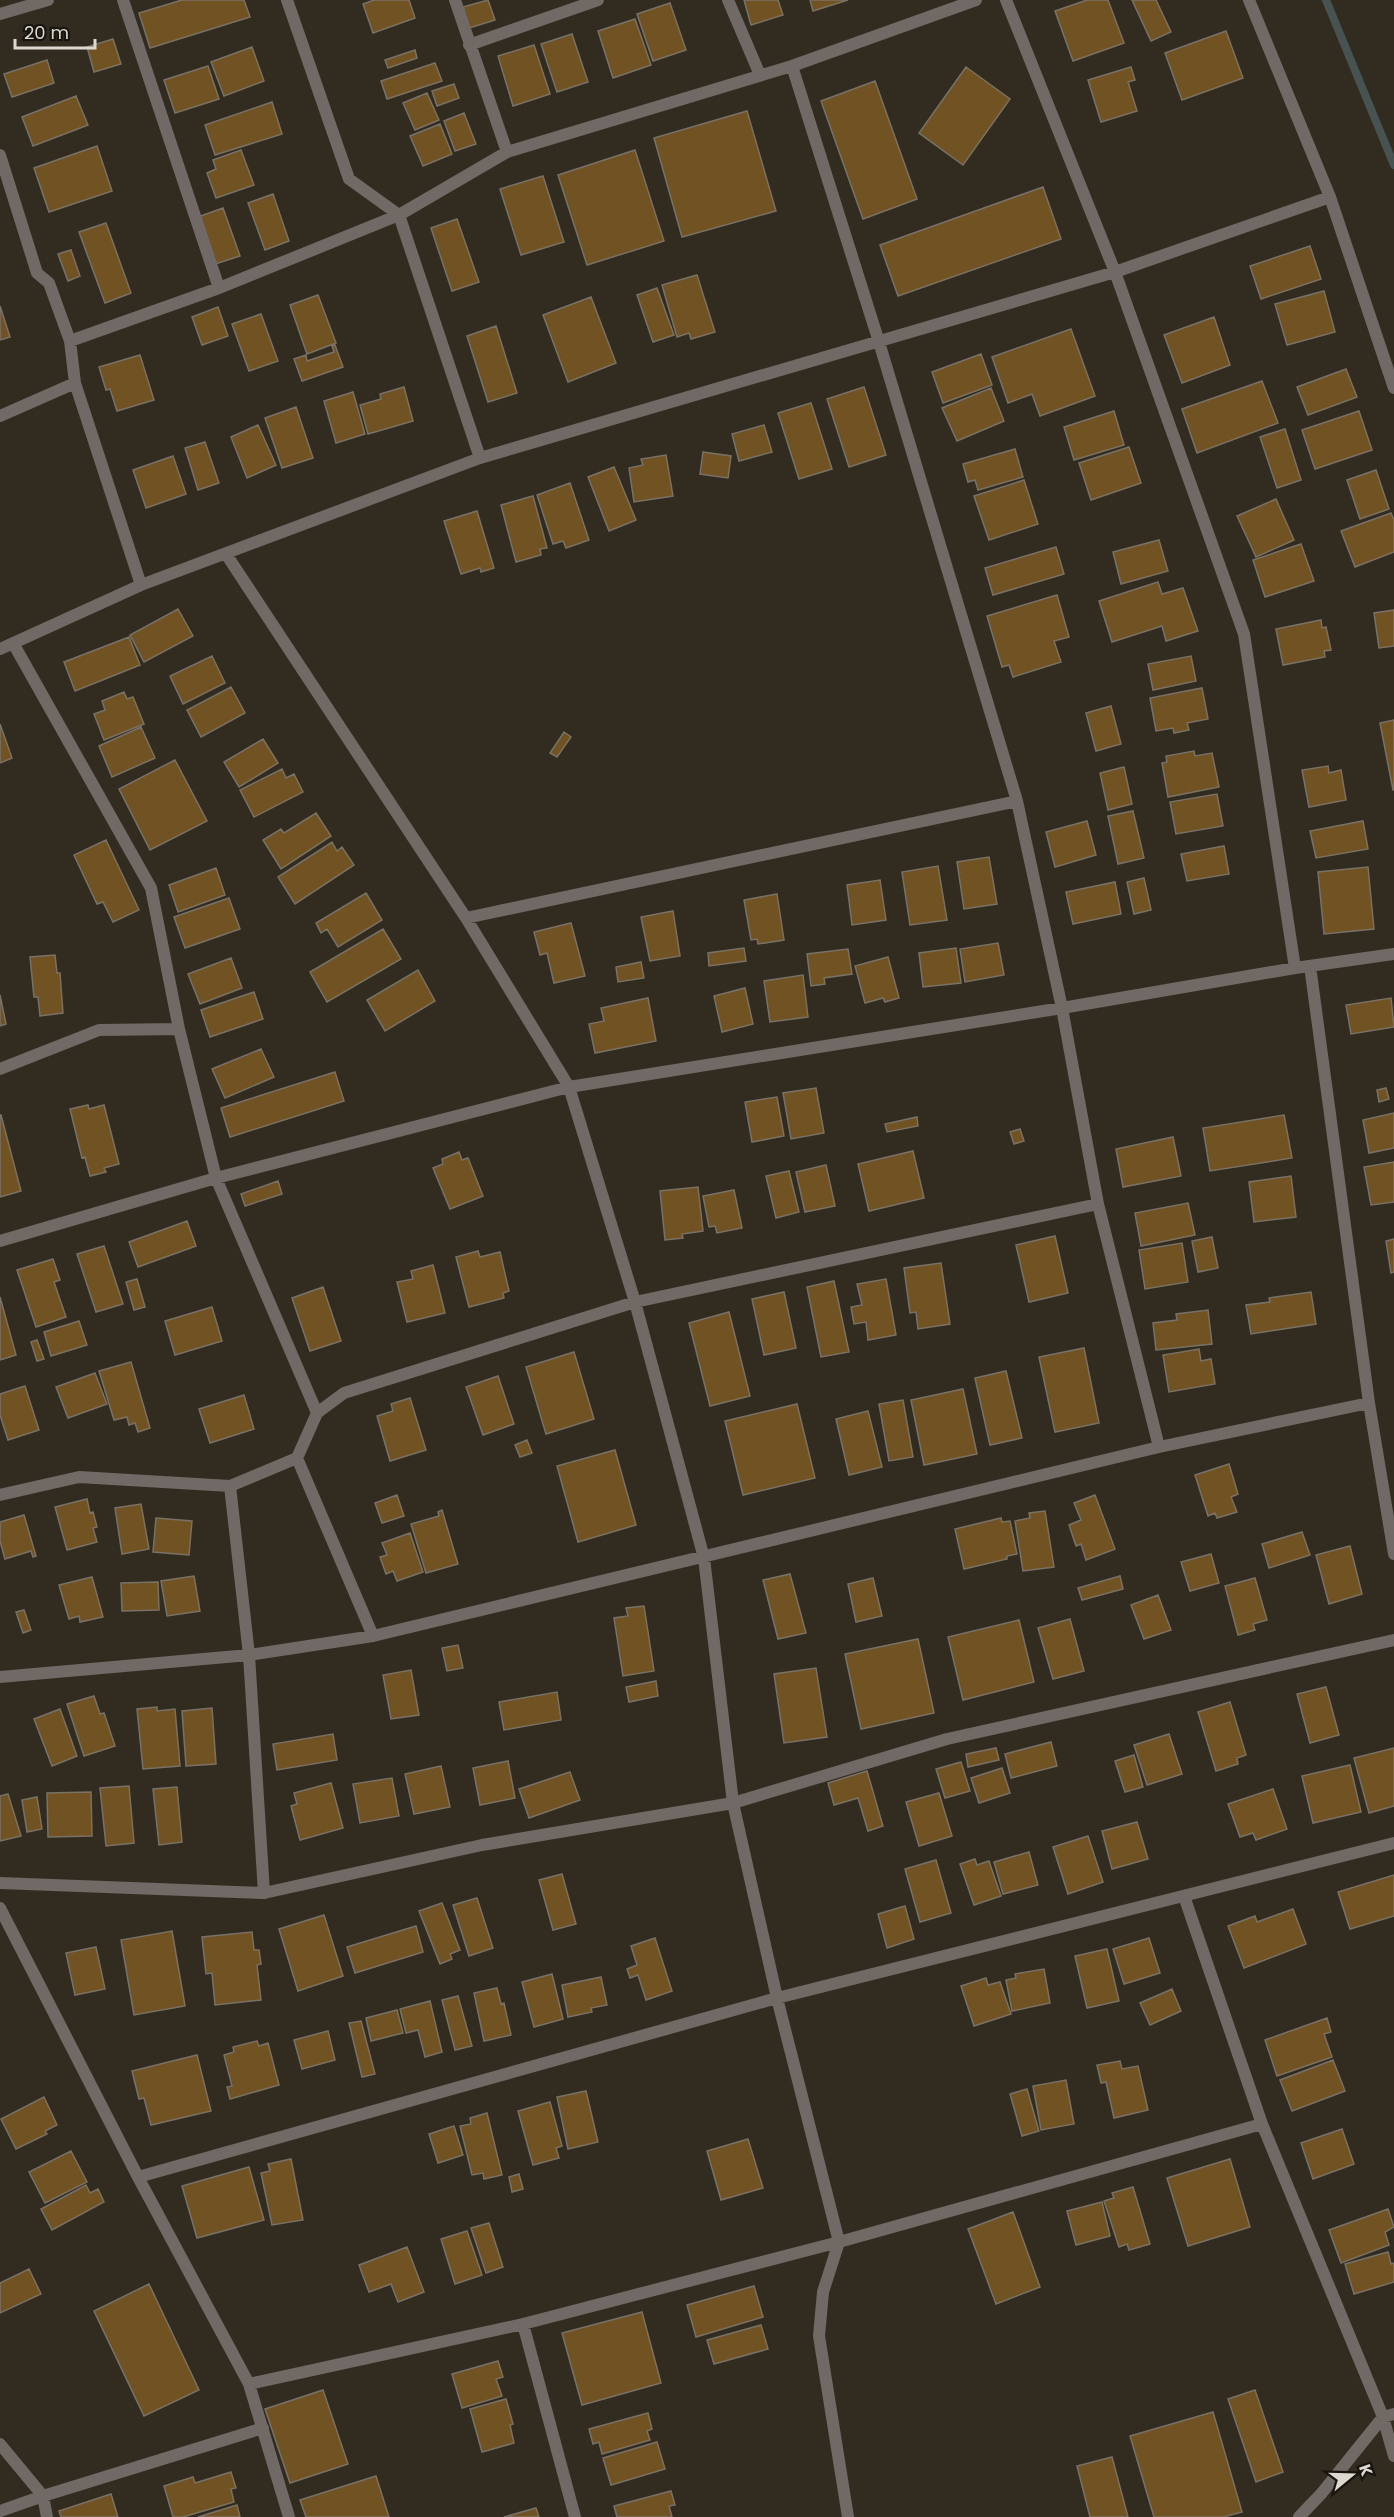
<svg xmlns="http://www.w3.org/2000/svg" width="1394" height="2517" font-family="Poppins,sans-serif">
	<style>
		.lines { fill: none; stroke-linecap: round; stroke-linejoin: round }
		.stream { stroke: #475351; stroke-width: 8 }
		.building { fill: #705223; stroke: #7a7165; stroke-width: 1.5 }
		.minor { stroke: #706966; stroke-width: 12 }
		.tertiary { stroke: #706966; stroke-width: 12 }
	</style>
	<rect width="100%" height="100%" fill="#322c20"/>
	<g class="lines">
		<path class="stream" d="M1326,0L1394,165"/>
	</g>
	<path class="building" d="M182,0H244L250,17L150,48L139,13Z
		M374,0H409L415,18L373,33L363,4Z
		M488,0L495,20L469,28L463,7Z
		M744,0H778L783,15L751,25Z
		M810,0H848L813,11Z
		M1087,0H1108L1124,43L1073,61L1055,11Z
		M1132,0H1156L1171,32L1151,41Z
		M670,3L686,50L653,61L637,14Z
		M635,19L651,65L613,78L598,31Z
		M1226,31L1243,78L1182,100L1165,53Z
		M572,34L588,82L557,92L541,44Z
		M113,39L121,64L94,72L87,47Z
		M534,45L550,94L513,106L498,56Z
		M252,47L264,81L224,96L211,62Z
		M415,50L417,58L388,68L385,60Z
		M47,60L54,83L12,97L4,74Z
		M435,63L442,81L387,99L381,81Z
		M208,66L219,99L175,113L164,80Z
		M966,67L1010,99L963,165L919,133Z
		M1131,67L1135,80L1128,82L1137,111L1101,122L1088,80Z
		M875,81L917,199L863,219L821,101Z
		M454,84L459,98L437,106L432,91Z
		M427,93L439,120L415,130L403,103Z
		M76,96L88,125L33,146L22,117Z
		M272,102L282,134L215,155L205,125Z
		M747,111L776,211L682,237L654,138Z
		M464,113L476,144L455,151L444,121Z
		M440,124L452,154L423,166L410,136Z
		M97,146L112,191L49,212L34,168Z
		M241,150L254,185L216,198L207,173L216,169L213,160Z
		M635,150L664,241L587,265L558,175Z
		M543,176L564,242L521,255L500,189Z
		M1043,187L1061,239L898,296L880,245Z
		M273,194L289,241L265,250L248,203Z
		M223,208L240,256L215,264L198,217Z
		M457,219L479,282L452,291L431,228Z
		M106,223L131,293L105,303L79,232Z
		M1310,246L1321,279L1261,299L1250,266Z
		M71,250L80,276L68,281L58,254Z
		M697,275L715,332L691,339L689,333L677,337L662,285Z
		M657,288L674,335L653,342L637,295Z
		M1324,291L1335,332L1287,345L1275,304Z
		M318,295L336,343L307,354L290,305Z
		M591,297L616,363L568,382L543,315Z
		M0,306L10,337L0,340Z
		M218,307L228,336L202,345L192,317Z
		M261,314L278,361L249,371L232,324Z
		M1214,317L1230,365L1182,383L1164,335Z
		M496,326L517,393L488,402L467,336Z
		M1071,329L1095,396L1040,416L1032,394L1008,403L992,357Z
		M335,345L343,367L302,381L294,359L306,355L307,361L334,352L332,346Z
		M981,354L992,385L943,403L932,372Z
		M140,355L154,400L117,411L110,389L106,390L99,367Z
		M1346,369L1357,397L1308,415L1297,387Z
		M1262,381L1278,423L1197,453L1182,409Z
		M404,387L413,421L368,434L360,405L381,399L380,394Z
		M864,387L886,455L849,467L827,399Z
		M991,388L1004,421L957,441L942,408Z
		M353,392L365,434L336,443L324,401Z
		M811,403L832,469L799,479L778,413Z
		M296,407L313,458L282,468L265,418Z
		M1114,411L1124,445L1074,460L1064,427Z
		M1359,411L1372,450L1315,469L1302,430Z
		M258,425L276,465L247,478L231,437Z
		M764,425L772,452L739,461L732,434Z
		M1285,429L1301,480L1277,488L1260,437Z
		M205,442L219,483L198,490L185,448Z
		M1129,447L1141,483L1091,500L1079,463Z
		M1015,449L1023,477L978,490L975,480L968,482L963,464Z
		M703,452L731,456L728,478L700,474Z
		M666,455L673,496L634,502L629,468L643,465L641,459Z
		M173,456L186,494L146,508L133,470Z
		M614,467L636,520L609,531L588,477Z
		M1376,470L1389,509L1360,519L1347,480Z
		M1024,480L1038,524L989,540L974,496Z
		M570,483L589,540L566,548L563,541L553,544L537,495Z
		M533,496L547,548L540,549L541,555L516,562L501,505Z
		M1276,499L1294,540L1256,557L1237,516Z
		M477,511L494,568L481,572L480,568L461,574L444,521Z
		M1391,513L1394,520V552L1355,567L1341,531Z
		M1159,540L1168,571L1121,584L1113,552Z
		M1301,544L1314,581L1265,597L1253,560Z
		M1056,547L1064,574L993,595L985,568Z
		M1158,582L1162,594L1183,588L1198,631L1166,641L1162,626L1112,642L1099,601Z
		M1057,595L1069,637L1054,641L1061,662L1013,677L1009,665L1002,667L987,616Z
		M178,609L193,636L144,662L130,635Z
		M1394,610V646L1379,648L1374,613Z
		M1321,620L1322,628L1326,627L1331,650L1324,651L1325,657L1283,665L1276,629Z
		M129,637L140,665L75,691L64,662Z
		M212,656L225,683L183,704L170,676Z
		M1191,656L1196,681L1153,690L1148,664Z
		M231,687L245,713L201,737L187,710Z
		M1202,688L1208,719L1187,723L1189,730L1174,733L1173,728L1156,731L1150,698Z
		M124,692L127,699L133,697L144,724L104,740L94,714L105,710L102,701Z
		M1111,706L1121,744L1096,751L1086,713Z
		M1394,720V790H1393L1380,723Z
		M0,724L12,758L0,763Z
		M141,727L155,758L112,777L99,746Z
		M564,732L571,737L557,757L550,753Z
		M263,739L278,763L239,787L224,762Z
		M1194,751L1195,756L1212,753L1219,787L1168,797L1162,763L1167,762L1166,756Z
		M175,760L207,821L150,850L119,789Z
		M1328,766L1329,773L1341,770L1346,800L1309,807L1302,770Z
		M1124,767L1132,804L1108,810L1100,773Z
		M282,769L286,778L294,774L303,792L254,817L240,790Z
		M1217,794L1223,826L1176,834L1170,802Z
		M1133,811L1144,858L1118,864L1108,816Z
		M316,813L331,836L281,869L263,840L281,829L284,833Z
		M1087,821L1096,855L1055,867L1046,832Z
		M1363,821L1368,849L1316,858L1310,831Z
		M106,840L139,910L113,922L103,902L97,904L74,855Z
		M332,842L337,851L342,847L354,865L295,904L278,877Z
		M1224,846L1229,874L1187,881L1181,854Z
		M989,857L997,904L964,909L957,862Z
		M938,866L947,920L910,925L902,872Z
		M1368,867L1374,929L1324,934L1318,872Z
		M216,868L225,895L178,912L169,885Z
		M1144,878L1151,910L1134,914L1127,882Z
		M880,880L886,920L852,925L847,885Z
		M1115,882L1121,914L1073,924L1066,892Z
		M366,893L382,920L338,947L327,929L321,933L316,923Z
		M777,894L784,940L758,944L757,939L751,940L744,900Z
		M229,898L240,929L185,948L174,917Z
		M673,911L680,956L650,961L641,917Z
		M571,923L585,976L554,983L547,953L540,955L534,932Z
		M383,929L401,959L327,1002L310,972Z
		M998,943L1004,975L965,982L960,949Z
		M744,948L746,961L709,966L708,953Z
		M956,948L961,983L923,987L919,953Z
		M848,949L852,974L824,978L825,984L811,986L807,954Z
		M55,955L57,973H60L63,1013L40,1016L38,997H34L30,957Z
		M888,957L899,998L885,1002L883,998L865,1003L855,966Z
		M231,958L242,988L200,1004L188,974Z
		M641,962L644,978L618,982L616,967Z
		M418,970L435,1001L385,1031L367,1000Z
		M803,975L808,1017L770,1022L764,981Z
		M745,988L753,1024L722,1032L714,996Z
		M254,992L263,1019L210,1037L201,1010Z
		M0,995L6,1024L0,1026Z
		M648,998L656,1041L595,1053L589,1024L604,1021L601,1008Z
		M1391,998L1394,1027L1351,1034L1346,1005Z
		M261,1049L274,1077L225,1098L212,1069Z
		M335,1072L344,1101L230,1137L221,1108Z
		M816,1088L824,1133L791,1139L783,1093Z
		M1386,1088L1389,1099L1379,1102L1377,1090Z
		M777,1097L784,1136L752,1142L745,1102Z
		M88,1105L89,1109L104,1105L119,1164L104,1168L106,1172L90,1176L85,1157L82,1158L70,1109Z
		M1394,1113V1148L1369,1153L1363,1120Z
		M1,1115L21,1191L0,1197V1115Z
		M1284,1115L1292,1158L1210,1171L1203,1128Z
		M917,1117L918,1126L887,1132L885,1124Z
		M1020,1129L1024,1141L1014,1144L1010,1132Z
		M1173,1137L1181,1176L1123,1187L1116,1149Z
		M913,1151L924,1198L869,1211L858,1164Z
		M459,1152L462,1160L468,1158L483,1196L450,1209L433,1168L443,1164L442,1159Z
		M1394,1162V1202L1371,1205L1364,1167Z
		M826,1165L835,1206L805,1212L796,1172Z
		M789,1171L799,1212L776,1218L766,1176Z
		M1291,1176L1296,1217L1254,1222L1249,1182Z
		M278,1181L282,1194L245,1206L241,1194Z
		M698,1187L703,1231L682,1234L683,1238L665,1240L660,1191Z
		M734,1190L742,1228L717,1233L715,1226L709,1227L703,1196Z
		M1188,1203L1195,1235L1141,1246L1135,1213Z
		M187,1221L196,1246L138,1267L129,1242Z
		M1055,1236L1068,1293L1029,1302L1016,1245Z
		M1212,1237L1218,1268L1198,1272L1192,1241Z
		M1394,1239V1272L1391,1273L1386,1241Z
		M1182,1243L1188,1282L1145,1289L1139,1250Z
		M104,1246L123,1304L96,1312L77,1254Z
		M478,1251L480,1257L500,1252L509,1291L503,1293L504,1298L469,1307L456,1257Z
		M53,1259L60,1280L54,1282L66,1317L36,1327L17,1270Z
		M941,1263L950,1324L918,1329L916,1312L910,1313L904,1268Z
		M433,1265L445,1313L407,1322L397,1282L413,1279L411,1271Z
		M137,1279L145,1307L134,1310L126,1282Z
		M886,1279L896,1335L868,1340L866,1322L854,1324L851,1307L862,1305L857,1284Z
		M834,1281L849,1352L821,1357L807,1287Z
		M323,1287L341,1341L310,1351L292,1298Z
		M784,1292L796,1348L764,1355L752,1299Z
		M1311,1292L1316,1324L1251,1334L1246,1305L1270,1302L1269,1298Z
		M0,1297L16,1355L0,1360Z
		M212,1307L222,1341L175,1355L165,1321Z
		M1208,1310L1212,1344L1156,1350L1153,1323L1177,1320L1176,1314Z
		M729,1312L750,1396L710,1406L689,1323Z
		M79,1321L87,1345L51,1356L44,1332Z
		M37,1340L44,1359L37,1361L31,1342Z
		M1084,1348L1099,1423L1055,1432L1039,1357Z
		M1199,1349L1201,1361L1211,1359L1215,1384L1169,1392L1163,1355Z
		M574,1352L594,1419L546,1434L526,1367Z
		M131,1362L150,1428L138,1432L135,1423L129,1425L127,1417L114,1420L99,1371Z
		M1006,1371L1022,1438L990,1445L975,1378Z
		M95,1373L107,1404L68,1418L56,1387Z
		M498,1376L514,1424L483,1435L466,1387Z
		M25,1386L39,1430L8,1440L0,1415V1394Z
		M963,1389L977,1454L924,1465L911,1400Z
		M244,1395L254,1429L210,1443L199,1409Z
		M410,1398L426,1450L390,1461L377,1416L393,1411L391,1404Z
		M903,1400L913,1457L889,1461L879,1404Z
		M797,1404L815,1478L743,1495L725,1421Z
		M868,1411L882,1467L849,1475L836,1419Z
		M527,1440L532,1453L520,1457L515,1445Z
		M615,1450L636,1525L578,1542L557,1466Z
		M1229,1464L1238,1494L1231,1497L1237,1512L1217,1518L1215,1513L1208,1516L1195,1475Z
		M397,1495L404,1516L382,1523L375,1503Z
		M1095,1495L1115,1549L1086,1560L1081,1544L1076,1546L1069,1525L1081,1520L1074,1503Z
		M87,1499L90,1513L93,1512L97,1527L93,1528L97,1542L67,1550L55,1507Z
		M141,1504L149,1549L122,1554L115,1508Z
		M442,1510L458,1564L426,1573L411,1524L439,1516L438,1512Z
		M1045,1511L1054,1567L1023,1571L1015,1521L1030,1518L1029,1513Z
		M24,1515L36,1556L33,1557L31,1551L5,1559L0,1541V1522Z
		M156,1518L192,1521L189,1555L153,1552Z
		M1001,1518L1002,1522L1010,1521L1017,1554L1007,1556V1559L964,1569L955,1529Z
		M1302,1532L1310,1555L1269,1568L1262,1544Z
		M410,1533L423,1572L397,1581L393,1571L386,1574L380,1557L387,1555L382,1543Z
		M1350,1546L1362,1594L1329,1604L1316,1555Z
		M1211,1554L1219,1583L1190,1591L1181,1562Z
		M790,1574L806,1633L778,1639L763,1580Z
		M194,1576L200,1611L167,1616L161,1581Z
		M1120,1576L1123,1589L1082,1600L1078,1588Z
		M92,1577L103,1617L80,1622L79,1616L69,1619L59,1585Z
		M873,1578L882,1616L856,1622L848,1584Z
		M1255,1578L1267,1620L1253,1624L1255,1630L1238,1635L1225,1586Z
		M158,1582L159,1610L122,1611L121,1583Z
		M1158,1595L1171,1630L1144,1639L1131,1605Z
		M644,1606L654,1671L623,1676L614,1618L628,1616L626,1608Z
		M24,1610L31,1630L23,1633L16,1612Z
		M1070,1619L1084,1671L1053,1679L1038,1628Z
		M1019,1620L1034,1682L963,1700L948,1637Z
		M918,1639L934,1713L861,1729L845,1654Z
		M458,1645L463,1668L447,1671L442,1648Z
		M816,1668L827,1737L784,1743L774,1674Z
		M411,1670L419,1715L391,1719L383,1675Z
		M656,1681L658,1696L629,1702L626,1687Z
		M1326,1687L1339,1735L1310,1743L1297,1694Z
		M557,1692L561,1720L504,1730L499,1702Z
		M94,1696L100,1714L104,1713L115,1746L84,1756L67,1704Z
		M1230,1702L1246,1755L1237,1758L1238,1764L1216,1771L1198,1712Z
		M157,1707V1711L175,1709L180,1766L143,1769L137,1709Z
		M212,1708L216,1764L186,1766L182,1711Z
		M60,1709L77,1756L52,1766L34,1719Z
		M333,1734L337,1760L277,1770L273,1744Z
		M1169,1734L1182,1774L1147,1785L1134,1745Z
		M1051,1742L1057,1766L1011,1778L1005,1754Z
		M996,1748L999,1760L968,1767L966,1754Z
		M1394,1748V1806L1369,1813L1354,1758Z
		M1134,1755L1143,1787L1125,1792L1115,1761Z
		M508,1761L515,1798L480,1805L473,1768Z
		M961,1762L970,1791L945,1798L936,1769Z
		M1350,1765L1361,1812L1313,1823L1302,1776Z
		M441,1766L450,1807L414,1814L405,1774Z
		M1002,1768L1010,1793L979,1803L971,1778Z
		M867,1771L883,1826L868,1831L858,1798L834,1805L828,1783Z
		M570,1772L580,1800L529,1818L519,1789Z
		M392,1778L399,1816L360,1823L353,1784Z
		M331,1783L343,1828L300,1840L291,1806L297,1804L294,1793Z
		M129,1786L134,1843L106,1846L100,1788Z
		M177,1787L182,1842L159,1845L153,1789Z
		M1273,1789L1287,1829L1256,1840L1253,1833L1240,1837L1228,1804Z
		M91,1792L92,1836L48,1837L47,1793Z
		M939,1793L952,1836L919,1846L906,1802Z
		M8,1794L21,1836L0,1841V1796Z
		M37,1797L42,1829L27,1832L22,1800Z
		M1137,1822L1148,1859L1112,1869L1102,1831Z
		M1088,1836L1103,1882L1068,1894L1053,1847Z
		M1029,1852L1038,1885L1003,1894L994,1862Z
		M975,1859L977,1865L989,1861L1001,1896L974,1905L960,1864Z
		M936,1860L951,1913L920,1922L905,1869Z
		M562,1874L576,1924L553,1930L539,1880Z
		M1394,1875V1916L1350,1929L1338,1892Z
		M477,1898L493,1948L469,1956L453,1905Z
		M442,1903L460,1950L450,1954L452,1959L440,1964L419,1911Z
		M905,1906L914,1939L887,1948L878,1914Z
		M1293,1909L1306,1944L1244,1968L1228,1926L1255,1916L1257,1922Z
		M324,1915L343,1976L298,1991L279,1929Z
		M416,1926L423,1952L355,1973L347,1947Z
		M172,1931L185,2006L134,2015L121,1940Z
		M252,1932L254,1950H259L261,1964L257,1965L261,2000L215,2005L212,1973L206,1974L202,1937Z
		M655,1938L672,1991L646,2000L638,1975L630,1978L627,1969L637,1965L631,1946Z
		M1149,1938L1160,1973L1124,1984L1113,1949Z
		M96,1947L105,1989L75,1995L66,1953Z
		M1107,1949L1119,2001L1087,2008L1075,1956Z
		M1044,1969L1050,2003L1012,2011L1006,1980L1016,1978L1015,1974Z
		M552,1974L563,2019L534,2027L522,1982Z
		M601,1977L607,2005L591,2008L592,2012L568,2017L562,1985Z
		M986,1978L988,1985L1000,1982L1011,2014L974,2026L961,1986Z
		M497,1988L501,2004L504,2003L511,2035L484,2041L474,1993Z
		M1172,1989L1181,2011L1150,2025L1140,2003Z
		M458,1996L472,2046L455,2050L442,2000Z
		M430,2001L442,2052L425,2057L418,2030L406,2033L400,2009Z
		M397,2010L403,2033L371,2041L366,2018Z
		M1327,2018L1331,2032L1324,2034L1332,2057L1277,2076L1265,2040Z
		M361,2021L375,2074L362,2077L349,2023Z
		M328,2031L335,2060L302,2069L294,2040Z
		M257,2041L259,2046L268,2043L279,2085L230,2099L227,2087L232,2086L224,2055L234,2052L233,2047Z
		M197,2055L211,2111L151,2125L144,2098L139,2099L132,2071Z
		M1333,2060L1345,2091L1292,2111L1280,2080Z
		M1120,2061L1122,2069L1138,2066L1148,2110L1114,2118L1106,2082L1101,2083L1097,2065Z
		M1066,2080L1074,2124L1041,2130L1033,2086Z
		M1027,2089L1039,2131L1022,2136L1010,2094Z
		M586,2091L598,2142L568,2149L557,2097Z
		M44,2097L57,2125L45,2131L47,2134L16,2149L1,2119Z
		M550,2102L562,2146L556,2148L559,2158L533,2165L518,2111Z
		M487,2113L502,2175L484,2179L483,2173L472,2175L460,2126L471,2124L470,2118Z
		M454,2126L463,2155L438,2163L429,2134Z
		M1342,2129L1354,2164L1313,2179L1301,2143Z
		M748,2139L763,2188L721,2200L707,2151Z
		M71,2151L87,2182L45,2203L29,2172Z
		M291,2159L303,2220L272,2225L261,2173L270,2171L268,2164Z
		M1230,2159L1250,2227L1188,2246L1167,2178Z
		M249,2167L264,2220L197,2238L182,2186Z
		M519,2174L523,2189L512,2192L509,2177Z
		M86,2185L90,2193L98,2189L104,2202L52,2230L41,2209Z
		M1133,2187L1150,2244L1129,2250L1127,2244L1119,2247L1104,2201L1114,2198L1112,2193Z
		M1102,2202L1110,2236L1076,2245L1067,2211Z
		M1388,2209L1394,2227L1385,2232L1389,2245L1341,2263L1329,2230Z
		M1013,2212L1040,2287L996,2304L968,2229Z
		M489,2223L503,2267L486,2273L471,2228Z
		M467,2231L482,2275L455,2284L441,2239Z
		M407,2247L424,2292L398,2302L391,2284L369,2292L359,2265Z
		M1388,2252L1391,2264L1394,2263V2282L1354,2294L1345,2264Z
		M29,2269L41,2294L0,2313V2283Z
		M149,2284L199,2390L144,2416L94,2311Z
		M754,2286L763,2317L696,2337L687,2305Z
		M642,2312L661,2383L582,2405L562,2333Z
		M761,2325L768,2349L714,2364L707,2340Z
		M498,2361L503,2377L496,2379L502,2396L462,2408L452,2374Z
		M323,2390L348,2464L290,2483L265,2409Z
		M1255,2390L1283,2472L1256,2482L1228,2399Z
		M506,2399L513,2424L510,2425L514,2443L482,2452L470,2409Z
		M1213,2412L1242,2512L1223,2517H1154L1130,2436Z
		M648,2413L652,2429L647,2431L650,2440L602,2454L599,2442L593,2444L589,2429Z
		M657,2442L665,2469L611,2485L603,2458Z
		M1112,2457L1128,2517H1090L1077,2466Z
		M231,2472L236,2488L231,2489L234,2502L183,2517H173L164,2486L193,2477L195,2483Z
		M376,2476L389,2517H306L300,2500Z
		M671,2491L675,2505L669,2506L672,2517H617L614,2506Z
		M111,2494L118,2517H61L59,2511Z
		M237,2505L240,2517H198Z
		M536,2508L539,2517H504Z"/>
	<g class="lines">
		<path class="minor" d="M123,0L219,288
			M287,0L349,179L399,215L480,458
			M455,0L507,152
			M728,0L760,75
			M1006,0L1115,272L1244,634L1295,968
			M1249,0L1330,197L1394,388
			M0,14L48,0
			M469,45L598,0
			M792,66L879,342L1017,801L1062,1008L1098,1204L1159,1447
			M0,155L37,273L49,283L70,341L75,383L141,585
			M70,341L219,288L399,215L507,152L792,66L976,0
			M0,416L75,383
			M226,554L466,918L569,1087L635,1302L704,1558L733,1803L777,1998L839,2242L823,2292L819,2336L848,2517
			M13,643L151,888L179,1029L216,1178L317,1413
			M0,649L141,585L480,458L1115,272L1330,197
			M466,918L1017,801
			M1310,966L1369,1403L1394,1554
			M0,1069L99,1030L179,1029
			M0,1241L216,1178L569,1087L1062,1008L1295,968L1394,954
			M297,1458L373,1636
			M230,1486L249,1655L264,1893
			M0,1495L79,1477L230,1486L297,1458L317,1413L344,1393L635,1302L1098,1204
			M0,1677L249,1655L373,1636L1159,1447L1369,1403
			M1184,1896L1262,2124L1383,2417L1394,2456
			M0,1908L138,2177L249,2384L289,2517
			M138,2177L777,1998L1394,1843
			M523,2324L575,2517
			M249,2384L523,2324L839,2242L1262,2124
			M0,2444L43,2496L47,2517
			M0,2511L43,2496L263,2428
			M1299,2517L1321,2494L1383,2417L1394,2414"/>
		<path class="tertiary" d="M0,1883L264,1893L482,1845L733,1803L947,1739L1394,1640"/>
	</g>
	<g transform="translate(1352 2475) rotate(71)" stroke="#181510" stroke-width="4.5" paint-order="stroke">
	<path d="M0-4.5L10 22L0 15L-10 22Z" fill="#ddd9d1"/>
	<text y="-9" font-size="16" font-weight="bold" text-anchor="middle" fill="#ddd9d1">K</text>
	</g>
	<path d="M15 39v9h80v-9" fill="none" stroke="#ddd9d1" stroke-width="3"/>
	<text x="24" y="39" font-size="18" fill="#ddd9d1" stroke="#181510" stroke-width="4.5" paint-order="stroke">20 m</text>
</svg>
